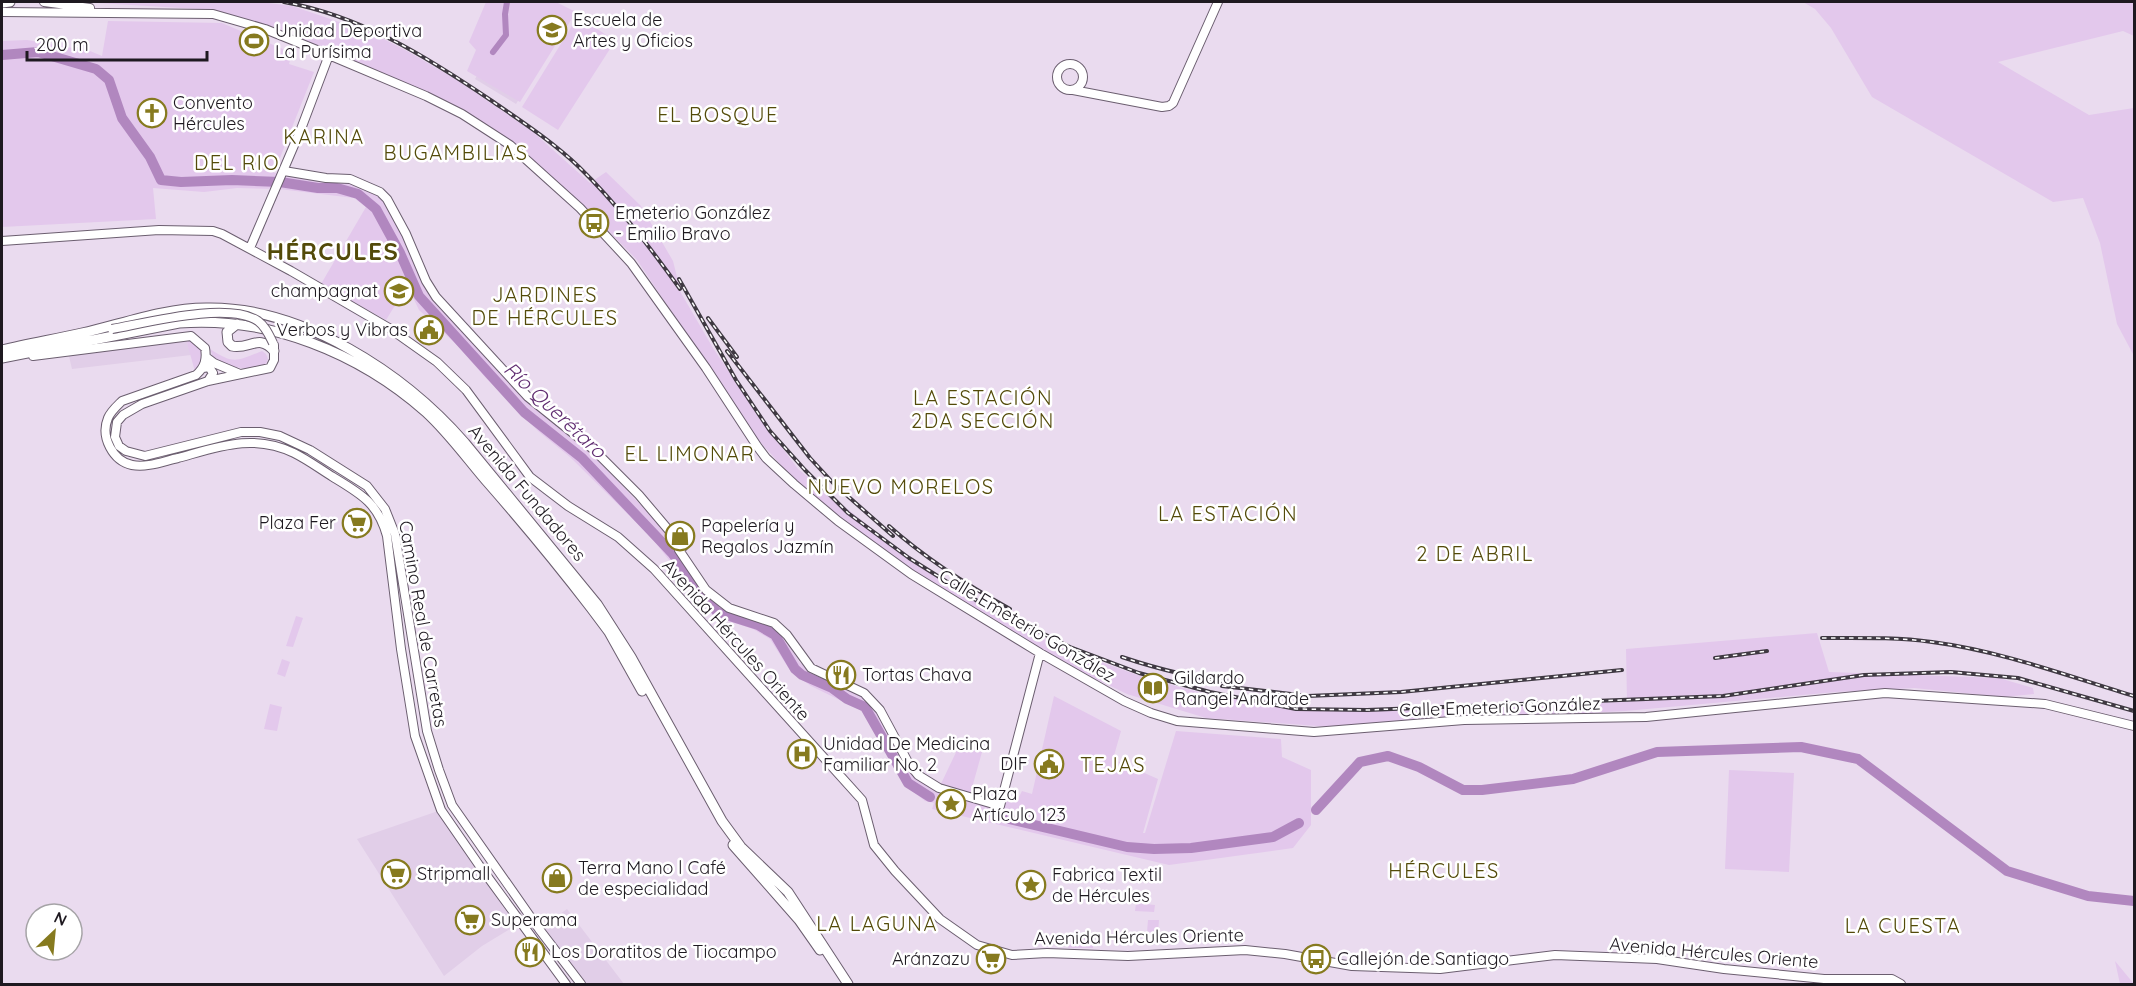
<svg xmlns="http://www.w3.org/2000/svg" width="2136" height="986" font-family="Quicksand,sans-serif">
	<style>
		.built { fill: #e1cee8 }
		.green { fill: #e3c8ec }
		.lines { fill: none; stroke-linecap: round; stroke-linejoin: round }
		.canal { stroke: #b187bf; stroke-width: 6 }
		.river { stroke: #b187bf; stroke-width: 10 }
		.minor-casing { stroke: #6b5e6f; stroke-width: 10 }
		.major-casing { stroke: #6b5e6f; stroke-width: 11 }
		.minor { stroke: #fff; stroke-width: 8 }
		.major { stroke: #fff; stroke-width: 9 }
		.rail-casing { stroke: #3f3942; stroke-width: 4 }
		.rail { stroke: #fff; stroke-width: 1.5; stroke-dasharray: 4.5; stroke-linecap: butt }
		.minor-bridge-casing { stroke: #6b5e6f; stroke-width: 10; stroke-linecap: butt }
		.minor-bridge { stroke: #fff; stroke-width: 8 }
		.labels { text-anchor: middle; stroke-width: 5; stroke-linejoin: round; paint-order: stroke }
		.poi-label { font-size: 18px; fill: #1e1920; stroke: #fff; text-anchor: start }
		.street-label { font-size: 18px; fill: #1e1920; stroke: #fff }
		.neighbourhood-label { font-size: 20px; letter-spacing: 1.5px; fill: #534a09; stroke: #fff }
		.water-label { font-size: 20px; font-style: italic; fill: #602c71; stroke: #fff }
		.district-label { font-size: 24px; font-weight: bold; letter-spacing: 1.5px; fill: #534a09; stroke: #fff }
	</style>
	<rect width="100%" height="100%" fill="#eadbef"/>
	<path class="built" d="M481,69L528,84L516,104L475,79Z
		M185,336L191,355L72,369L68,352Z
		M441,810L520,923L482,946L444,976L357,839Z
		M567,909L624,984H581L539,929Z"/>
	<path class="green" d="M81,2H261L292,6L372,33L407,51L457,80L533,132L590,183L606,172L641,206L673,261L681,293L713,348L755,411L798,469L897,549L945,582L1026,632L1092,659L1149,679L1214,696L1302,709L1357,710L1627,702L1626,649L1817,633L1829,672L1999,678L2033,688L2034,694L2004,697L1914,688L1836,692L1625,711L1522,716L1442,717L1331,727L1206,718L1127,694L1098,680L1088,677L950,596L877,547L838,517L790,475L752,433L637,260L589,211L497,131L427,92L276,28L215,10Z
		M486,2H556L576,12L520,102L467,71L476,50L469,42Z
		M1803,2H2134V36L2123,31L1998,62L2089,115L2134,108V356L2117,324L2100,243L2083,198L2053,202L1872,97L1831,28L1815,9Z
		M578,16L615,41L558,130L522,107Z
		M108,21L222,23L283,49L292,53L289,64L314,72L274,173L347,182L367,188L386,203L410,250L424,284L529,402L585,447L679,545L712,598L769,623L780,631L800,663L866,698L880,714L914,772L939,788L959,746L982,752L970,795L1004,803L1007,796L1018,799L1022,791L1032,794L1054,696L1121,731L1113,759L1158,779L1143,833H1145L1176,731L1281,739L1282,757L1311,770V825L1293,848L1169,865L932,809L934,803L925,801L905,785L862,711L811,686L791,672L770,639L753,629L713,616L651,537L570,457L538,431L484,376L457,345L419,310L408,287L399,304L394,307L386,320L321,284L366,207L354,198L279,189L237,188L204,192L153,188L156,219L2,227V41L27,40L90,51L102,56Z
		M185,336L197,339L206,357L196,375Z
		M210,349C235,365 236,361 262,351L266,354L268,359L266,364C246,372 231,368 213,357Z
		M296,616L303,618L293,647L286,646Z
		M282,659L290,662L285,677L277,674Z
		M270,704L282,707L277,731L264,729Z
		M1729,770L1794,773L1789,872L1725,869Z
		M1136,903L1155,905L1154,912L1135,911Z
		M1148,920H1159L1158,933L1147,932Z
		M1071,933L1093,938V948H1068Z
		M2115,961L2134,984H2120Z"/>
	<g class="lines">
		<path class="canal" d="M493,52L506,35L505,14L507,2"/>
		<path class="river" d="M2,55L38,52L96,69L109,80L122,118L150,157L161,180L181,182L232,180L280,182L318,188H337L358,194L376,209L400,253L419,296L524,412L582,458L672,553L717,612L758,625L775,635L795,669L802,675L832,688L847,699L865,707L908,783L930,797
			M1316,810L1360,762L1388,756L1419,767L1463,790H1482L1573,779L1657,752L1801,747L1858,759L2007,871L2088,896L2134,901
			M1009,819L1127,847L1154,849L1191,848L1273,837L1299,823"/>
		<g class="minor-casing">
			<path id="minor" d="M44,2L90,8
				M2,12L213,14L265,29L329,55L426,96L462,114L510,145L580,208L631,263L706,368L757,446L766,458L794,484L838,521L911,574L1040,653L1124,701L1151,713L1177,721L1314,732L1464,720L1646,717L1885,693L2045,704L2134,726
				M1057 77a13 13 0 1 1 26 0a13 13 0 1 1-26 0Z
				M1073,90L1162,107L1169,106L1173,103L1218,2
				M284,171L326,178L350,179L380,192L387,199L406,234L426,281L436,297L528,397L594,450L639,495L683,547
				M2,241L159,230L213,231L222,234L291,271L389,328L437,362L466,390L530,477L568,506L618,537L654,569L862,800L874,845L895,871L940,919L977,945L1012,955L1047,953L1128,956L1245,950L1285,954L1352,966L1440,969L1555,955L1657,959L1724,969L1824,979H1892L1901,984
				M250,248L301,129L329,55
				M274,345V360L270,368L208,381L142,404L123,415L117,422L115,437L119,446L126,451L145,456L241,432H260L280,436L310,450L367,486L385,509L395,534L427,731L439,770L452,805L539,929L581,984
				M33,356L191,336L205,348C207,359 205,367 196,375L122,401C117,406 111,411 108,418C100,437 113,461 132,465C147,468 164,461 178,458C218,447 253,433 294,453C308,460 320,469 333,477C361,494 378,503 387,536L401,649L415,736L441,810L479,865L566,984
				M206,357L214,363L240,374
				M203,368L209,367L213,373L208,381
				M679,550L706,590L729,608L774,623L787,635L811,668L864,693L880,710L909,764L918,775L939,788L1000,806L1040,653"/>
		</g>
		<g class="major-casing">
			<path id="major" d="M2,3L10,2
				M237,324L227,332L228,342L232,346C249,350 259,333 274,351
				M2,350C28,344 55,339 82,333C122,324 164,308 206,308C302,306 404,373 465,443L597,604L631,657L722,821L741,847L788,892L848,984
				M2,358L179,323C269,316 359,353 426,412C450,434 468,460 489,484C524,524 558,565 591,608L609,632L642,691
				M733,845L799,920L820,950"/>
		</g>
		<use href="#minor" class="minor"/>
		<use href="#major" class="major"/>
		<g class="rail-casing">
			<path id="rail" d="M284,2C362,16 427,57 492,101C521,121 553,142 579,167C617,204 649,246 680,289
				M679,279L736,380L770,431L805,470L848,513L909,558L979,602L1070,647L1139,673L1210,692L1296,709L1367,710L1723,696L1864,675L1951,672L2018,678L2134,711
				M708,318L737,357
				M727,351L810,458L834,484L893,536
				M889,526C925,558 967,585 1010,609
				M1822,638C1859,638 1896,637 1932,642C2001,651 2068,676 2134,696
				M1122,657C1158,669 1193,678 1230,682
				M1715,658L1767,651
				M1222,686L1308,696L1401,692L1622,670"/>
		</g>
		<use href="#rail" class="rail"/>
		<g class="minor-bridge-casing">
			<path id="minor-bridge" d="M112,329C146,323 228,301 258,321C266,327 269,335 273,343"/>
		</g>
		<use href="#minor-bridge" class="minor-bridge"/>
	</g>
	<defs>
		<g id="university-ring" transform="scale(1.5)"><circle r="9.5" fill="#fff" stroke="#867a1f" stroke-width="1.5"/><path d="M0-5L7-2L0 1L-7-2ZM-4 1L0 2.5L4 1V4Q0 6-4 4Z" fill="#867a1f"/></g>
		<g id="stadium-ring" transform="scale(1.5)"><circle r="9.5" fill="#fff" stroke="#867a1f" stroke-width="1.5"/><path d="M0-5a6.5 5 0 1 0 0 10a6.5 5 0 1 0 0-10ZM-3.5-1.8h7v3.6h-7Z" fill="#867a1f"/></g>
		<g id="church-ring" transform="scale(1.5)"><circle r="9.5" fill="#fff" stroke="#867a1f" stroke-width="1.5"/><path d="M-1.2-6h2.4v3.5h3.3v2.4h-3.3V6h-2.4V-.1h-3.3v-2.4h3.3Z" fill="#867a1f"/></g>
		<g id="bus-ring" transform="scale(1.5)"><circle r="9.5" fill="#fff" stroke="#867a1f" stroke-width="1.5"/><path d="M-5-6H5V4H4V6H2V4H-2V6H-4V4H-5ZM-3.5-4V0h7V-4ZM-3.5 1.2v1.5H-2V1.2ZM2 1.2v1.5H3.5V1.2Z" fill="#867a1f"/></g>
		<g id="school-ring" transform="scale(1.5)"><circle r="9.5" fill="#fff" stroke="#867a1f" stroke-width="1.5"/><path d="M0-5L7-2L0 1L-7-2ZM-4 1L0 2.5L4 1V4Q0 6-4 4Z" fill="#867a1f"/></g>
		<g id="civic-ring" transform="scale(1.5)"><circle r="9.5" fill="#fff" stroke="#867a1f" stroke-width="1.5"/><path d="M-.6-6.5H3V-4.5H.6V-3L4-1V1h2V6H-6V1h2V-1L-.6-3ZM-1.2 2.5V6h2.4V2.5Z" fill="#867a1f"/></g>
		<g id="supermarket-ring" transform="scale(1.5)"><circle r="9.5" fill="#fff" stroke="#867a1f" stroke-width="1.5"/><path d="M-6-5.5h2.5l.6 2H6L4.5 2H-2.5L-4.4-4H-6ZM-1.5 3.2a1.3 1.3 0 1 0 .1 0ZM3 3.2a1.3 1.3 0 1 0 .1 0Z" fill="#867a1f"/></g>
		<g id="shop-ring" transform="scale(1.5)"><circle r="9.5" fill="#fff" stroke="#867a1f" stroke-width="1.5"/><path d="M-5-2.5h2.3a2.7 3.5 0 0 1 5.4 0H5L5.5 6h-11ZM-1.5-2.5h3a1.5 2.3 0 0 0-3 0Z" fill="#867a1f"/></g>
		<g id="restaurant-ring" transform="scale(1.5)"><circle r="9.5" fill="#fff" stroke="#867a1f" stroke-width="1.5"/><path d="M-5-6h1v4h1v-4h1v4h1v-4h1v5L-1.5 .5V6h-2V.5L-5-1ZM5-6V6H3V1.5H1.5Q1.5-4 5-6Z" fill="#867a1f"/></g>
		<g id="library-ring" transform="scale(1.5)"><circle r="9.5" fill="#fff" stroke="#867a1f" stroke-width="1.5"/><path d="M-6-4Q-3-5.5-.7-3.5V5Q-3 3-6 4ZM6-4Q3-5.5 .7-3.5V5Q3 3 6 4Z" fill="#867a1f"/></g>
		<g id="hospital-ring" transform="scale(1.5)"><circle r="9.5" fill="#fff" stroke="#867a1f" stroke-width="1.5"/><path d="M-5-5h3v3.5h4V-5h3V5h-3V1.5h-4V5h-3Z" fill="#867a1f"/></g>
		<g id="sight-ring" transform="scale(1.5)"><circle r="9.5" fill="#fff" stroke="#867a1f" stroke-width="1.5"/><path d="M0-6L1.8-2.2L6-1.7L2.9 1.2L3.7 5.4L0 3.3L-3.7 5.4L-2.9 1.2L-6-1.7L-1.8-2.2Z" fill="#867a1f"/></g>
	</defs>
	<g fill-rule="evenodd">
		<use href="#university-ring" x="552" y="30"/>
		<use href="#stadium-ring" x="254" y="41"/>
		<use href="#church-ring" x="152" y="113"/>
		<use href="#bus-ring" x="594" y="223"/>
		<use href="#school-ring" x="399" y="291"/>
		<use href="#civic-ring" x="429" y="330"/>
		<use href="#supermarket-ring" x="357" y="523"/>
		<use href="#shop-ring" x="680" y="536"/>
		<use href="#restaurant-ring" x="841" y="675"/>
		<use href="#library-ring" x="1153" y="688"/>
		<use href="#hospital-ring" x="802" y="754"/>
		<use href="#civic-ring" x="1049" y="764"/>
		<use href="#sight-ring" x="951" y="804"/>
		<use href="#supermarket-ring" x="396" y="874"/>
		<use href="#shop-ring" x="557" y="878"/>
		<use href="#sight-ring" x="1031" y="885"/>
		<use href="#supermarket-ring" x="470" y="920"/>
		<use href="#restaurant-ring" x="530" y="952"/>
		<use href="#supermarket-ring" x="991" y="959"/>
		<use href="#bus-ring" x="1316" y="959"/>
	</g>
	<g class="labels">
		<g class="poi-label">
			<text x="573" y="26">Escuela de<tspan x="573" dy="21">Artes y Oficios</tspan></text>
			<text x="275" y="37">Unidad Deportiva<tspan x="275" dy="21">La Purísima</tspan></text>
			<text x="173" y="109">Convento<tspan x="173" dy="21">Hércules</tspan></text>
			<text x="615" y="219">Emeterio González<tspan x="615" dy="21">- Emilio Bravo</tspan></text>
			<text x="378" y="297" text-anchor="end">champagnat</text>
			<text x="408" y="336" text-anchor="end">Verbos y Vibras</text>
			<text x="336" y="529" text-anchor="end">Plaza Fer</text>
			<text x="701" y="532">Papelería y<tspan x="701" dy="21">Regalos Jazmín</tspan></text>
			<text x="862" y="681">Tortas Chava</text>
			<text x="1174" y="684">Gildardo<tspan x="1174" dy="21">Rangel Andrade</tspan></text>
			<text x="823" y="750">Unidad De Medicina<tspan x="823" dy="21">Familiar No. 2</tspan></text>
			<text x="1028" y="770" text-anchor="end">DIF</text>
			<text x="972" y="800">Plaza<tspan x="972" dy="21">Artículo 123</tspan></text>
			<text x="578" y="874">Terra Mano l Café<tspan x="578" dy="21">de especialidad</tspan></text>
			<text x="417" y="880">Stripmall</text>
			<text x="1052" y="881">Fabrica Textil<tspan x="1052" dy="21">de Hércules</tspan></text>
			<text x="491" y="926">Superama</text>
			<text x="551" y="958">Los Doratitos de Tiocampo</text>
			<text x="970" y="965" text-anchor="end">Aránzazu</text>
			<text x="1337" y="965">Callejón de Santiago</text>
		</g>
		<g class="street-label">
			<text transform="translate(527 493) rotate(50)" y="6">Avenida Fundadores</text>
			<text transform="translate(423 624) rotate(80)" y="6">Camino Real de Carretas</text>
			<text transform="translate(1027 626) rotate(31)" y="6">Calle Emeterio González</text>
			<text transform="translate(736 640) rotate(48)" y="6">Avenida Hércules Oriente</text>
			<text transform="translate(1500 707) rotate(-2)" y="6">Calle Emeterio González</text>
			<text transform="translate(1139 937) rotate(-1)" y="6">Avenida Hércules Oriente</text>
			<text transform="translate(1714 953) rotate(5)" y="6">Avenida Hércules Oriente</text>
		</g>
		<g class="neighbourhood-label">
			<text x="718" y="122">EL BOSQUE</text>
			<text x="324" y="144">KARINA</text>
			<text x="456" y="160">BUGAMBILIAS</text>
			<text x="237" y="170">DEL RIO</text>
			<text x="545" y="302">JARDINES<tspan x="545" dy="23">DE HÉRCULES</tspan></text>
			<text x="983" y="405">LA ESTACIÓN<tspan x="983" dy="23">2DA SECCIÓN</tspan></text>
			<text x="690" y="461">EL LIMONAR</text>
			<text x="901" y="494">NUEVO MORELOS</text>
			<text x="1228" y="521">LA ESTACIÓN</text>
			<text x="1475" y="561">2 DE ABRIL</text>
			<text x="1113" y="772">TEJAS</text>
			<text x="1444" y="878">HÉRCULES</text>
			<text x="877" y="931">LA LAGUNA</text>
			<text x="1903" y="933">LA CUESTA</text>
		</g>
		<g class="water-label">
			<text transform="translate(555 410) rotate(43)" y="7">Río Querétaro</text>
		</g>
		<g class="district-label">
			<text x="333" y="260">HÉRCULES</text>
		</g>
	</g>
	<rect width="2136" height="986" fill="none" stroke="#1e1920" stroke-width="6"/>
	<g transform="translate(54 932) rotate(26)"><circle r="28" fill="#ffffff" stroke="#a5a3a6" stroke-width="1.5"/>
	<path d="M0-4.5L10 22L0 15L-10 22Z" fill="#867a1f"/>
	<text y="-9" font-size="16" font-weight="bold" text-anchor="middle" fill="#1e1920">N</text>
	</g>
	<path d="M27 51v9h180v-9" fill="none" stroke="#1e1920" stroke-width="3"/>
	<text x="36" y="51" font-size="18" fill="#1e1920" stroke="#ffffff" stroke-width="4.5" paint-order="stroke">200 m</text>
</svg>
